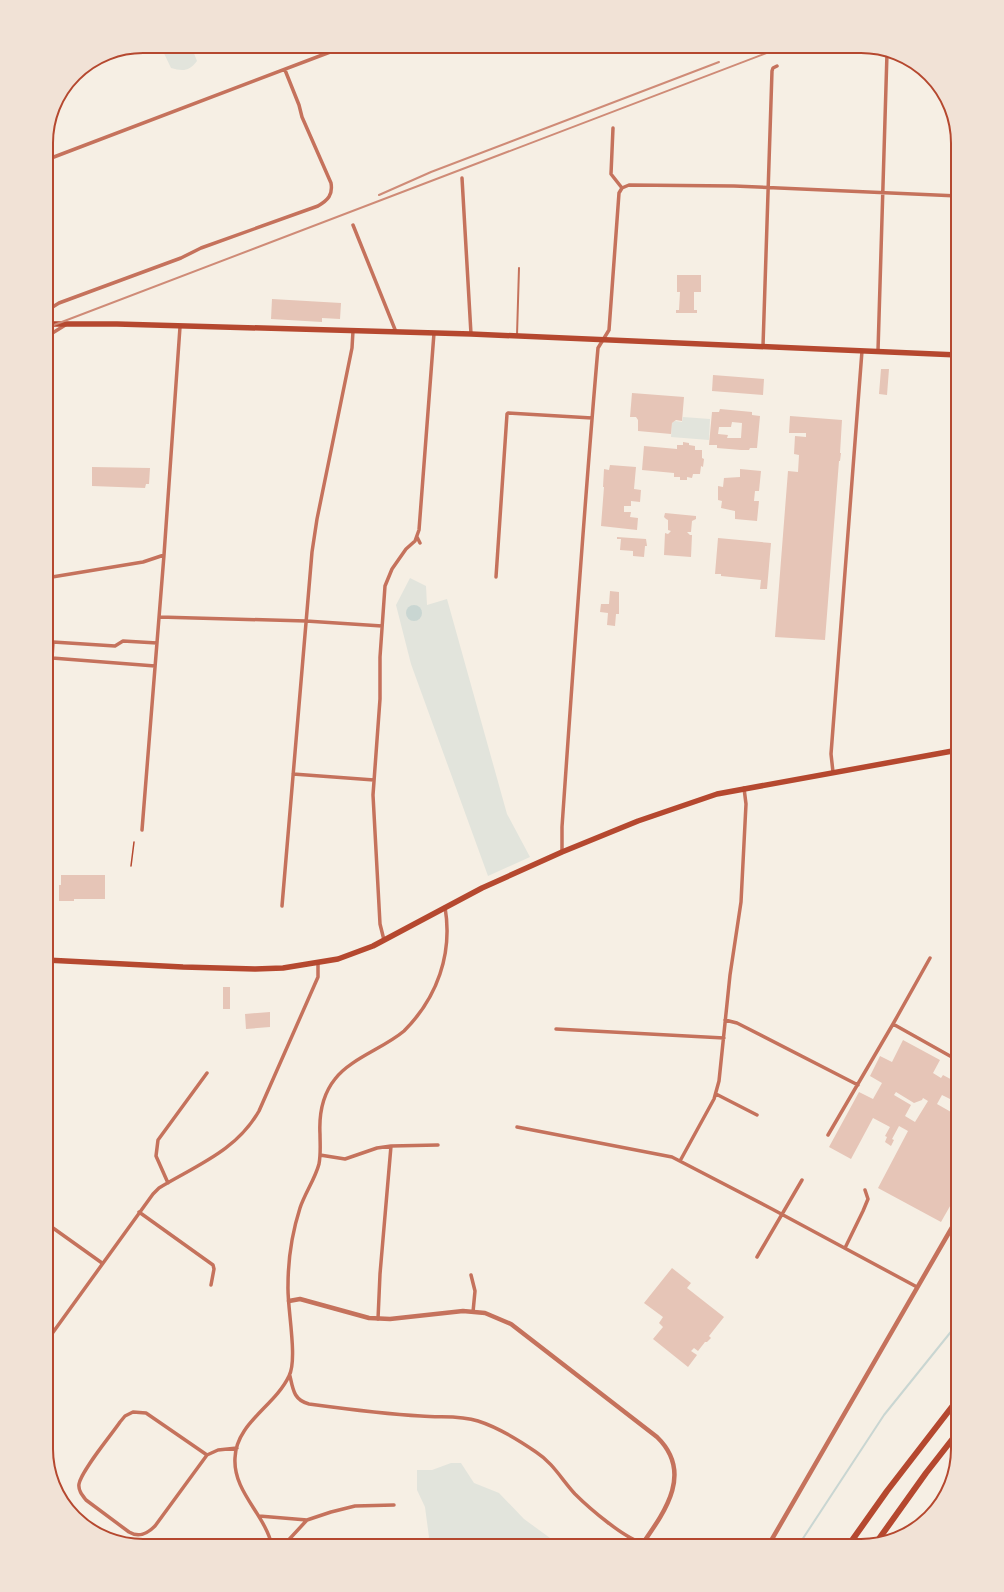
<svg xmlns="http://www.w3.org/2000/svg" width="1004" height="1592" font-family="'Work Sans',sans-serif">
	<style>
		.green { fill: #e2e4dc }
		.water { fill: #c9d6d2 }
		.lines { fill: none; stroke-linecap: round; stroke-linejoin: round }
		.stream { stroke: #c9d6d2; stroke-width: 2 }
		.building { fill: #e6c5b7; fill-rule: evenodd }
		.path { stroke: #b5482f; stroke-width: 1.5 }
		.service { stroke: #c5725c; stroke-width: 2 }
		.minor { stroke: #c5725c; stroke-width: 3.5 }
		.tertiary { stroke: #c5725c; stroke-width: 4.5 }
		.primary { stroke: #b5482f; stroke-width: 5.5 }
		.motorway { stroke: #b5482f; stroke-width: 6 }
		.rail { stroke: #cf8b77; stroke-width: 2 }
		.rim { fill: none; stroke: #b5482f; stroke-width: 2 }
	</style>
	<rect width="100%" height="100%" fill="#f6efe4"/>
	<path class="green" d="M162,46H191L197,61C189,72 182,71 171,68L161,47Z
		M683,417L710,419L709,440L671,437L672,423L675,421L682,422Z
		M410,578L426,586L427,605L447,599L507,814L530,857L488,876L411,664L396,605Z
		M451,1463H461L474,1483L499,1493L524,1519L561,1546H425L429,1537L425,1507L417,1490V1470H432Z"/>
	<path class="water" d="M406 613a8 8 0 1 1 16 0a8 8 0 1 1-16 0Z"/>
	<g class="lines">
		<path class="stream" d="M798,1546L884,1415L958,1323"/>
	</g>
	<path class="building" d="M677,275H701V292H694V310H697V313H676V310H679L680,292H677Z
		M272,299L341,303L340,319L322,318V322L271,319Z
		M881,369H889L887,395L879,394Z
		M713,375L764,379L763,395L712,391Z
		M632,393L684,397L682,421L676,420L672,423L671,434L638,431V420L636,417H630Z
		M720,409L752,412V415L760,416L757,448H750L749,450H741L717,448V445H709L712,412H719ZM732,422L742,423L741,438H727L728,435L718,434L719,427H731Z
		M790,416L842,420L840,453H841L840,461H839L825,640L775,637L788,471L798,472L799,455L794,454L795,436L806,437V433H789Z
		M683,442L689,443V445L695,446V450H702V458L704,459L703,467L701,466L700,474H693L692,478L687,477V480H680V477H674V473L642,470L644,446L677,449V445H683Z
		M610,465L636,467L634,489L641,490L640,502L631,501V506H624V512H631L630,517L638,518L637,530L601,526L604,487H603L604,469L609,470Z
		M92,467L150,468L149,484H146L145,488L92,486Z
		M740,469L761,471L759,491H755L754,501H759L757,521L735,519V511L721,508L722,501L718,500V486L723,487L724,478L740,477Z
		M665,513L696,516V519L692,521L691,532H687L690,535H692L691,557L664,555L665,533L668,534L671,531L668,530V520L666,519L664,517Z
		M617,537L646,539L647,546H645L644,557L633,556V551L620,550L621,539H617Z
		M718,538L771,543L767,589H760L761,580L721,576V574H715Z
		M610,591L619,592V614H616L615,626L607,625L608,613L600,612L601,604H609Z
		M61,875H105V899H74V901H59V885H61Z
		M223,987H230V1009H223Z
		M270,1012V1027L246,1029L245,1014Z
		M903,1040L940,1060L933,1073L941,1078L943,1075L956,1082L958,1077V1094L954,1101L942,1095L937,1104L958,1116V1192L941,1222L878,1188L908,1131L899,1126L892,1139L894,1140L891,1146L885,1142L887,1137L885,1136L890,1127L873,1118L851,1159L829,1147L859,1092L873,1099L882,1083L870,1076L880,1056L892,1062ZM896,1092L914,1103L922,1100L923,1098L928,1101L915,1122L905,1116L911,1105L894,1095Z
		M672,1268L691,1283L687,1288L724,1317L709,1336L711,1338L707,1342H705L698,1351L694,1348L691,1351L697,1355L688,1367L653,1339L663,1327L659,1323L663,1317L644,1303Z"/>
	<g class="lines">
		<path class="path" d="M131,866L134,842"/>
		<path class="service" d="M517,335L519,268"/>
		<path class="minor" d="M613,128L611,174L622,188
			M46,160L346,46
			M462,178L471,334
			M353,225L396,332
			M50,324L51,308L59,303L181,258L201,248L318,206C328,200 333,195 331,183L302,117L299,105L285,70
			M46,337L67,324
			M763,346L772,71L773,68L777,66
			M878,351L887,53
			M417,537L420,543
			M496,577L507,414L508,413L592,418
			M46,578L143,562L164,555
			M159,617L306,621L382,626
			M155,666L52,658L53,642L115,646L123,641L157,643
			M833,772L831,754L862,351
			M293,774L374,780
			M142,830L164,555L180,327
			M562,852V827C573,668 584,508 598,348L609,330L619,193L622,188L629,185L734,186L958,196
			M282,906L312,552L317,519L352,348L353,331
			M384,940L380,924L373,795L380,699V657L385,586L392,569L406,549L415,541L419,530L434,333
			M725,1020L737,1023L858,1085
			M893,1024L950,1056H958
			M556,1029L724,1038
			M716,1094L757,1115
			M517,1127L672,1157L772,1209L917,1287
			M828,1135L893,1024L930,958
			M320,1155L345,1159L377,1148L391,1146L438,1145
			M680,1161L714,1099L719,1081L730,975L741,902L746,804L744,788
			M168,1183L156,1156L158,1140L207,1073
			M139,1212L213,1265L214,1269L211,1285
			M46,1223L102,1263
			M845,1248L863,1211L868,1199L865,1190
			M757,1257L802,1180
			M471,1275L475,1291L473,1312
			M378,1319L380,1274L391,1146
			M46,1342L153,1194L159,1188C197,1165 236,1151 259,1111L318,977V963
			M290,1376C293,1390 294,1400 309,1404C346,1409 383,1414 421,1416C440,1418 459,1415 478,1421C497,1427 520,1441 536,1452C553,1463 562,1480 575,1494C589,1508 625,1539 643,1543
			M133,1412L146,1413L207,1455L155,1526C147,1534 139,1538 129,1532L86,1500C82,1495 78,1490 79,1484C81,1471 112,1434 120,1422L125,1416Z
			M207,1455L218,1450L237,1448
			M259,1516L307,1520
			M272,1546C265,1514 233,1492 235,1458C236,1423 275,1406 289,1376C298,1359 287,1307 288,1286C288,1260 292,1233 300,1208C305,1193 315,1179 319,1164C321,1153 320,1144 320,1134C319,1115 323,1094 335,1079C350,1059 384,1048 404,1031C437,998 453,954 445,907
			M283,1546L307,1520L331,1512L355,1506L394,1505"/>
		<path class="tertiary" d="M289,1301L300,1299L369,1318L390,1319L463,1311L485,1313L511,1324L657,1437C693,1472 666,1510 643,1543V1546
			M768,1546L958,1217"/>
		<path class="primary" d="M46,324H117L471,334L958,355
			M46,960L183,967L255,969L283,968L338,959L373,946L482,888L562,852L638,821L717,794L958,750"/>
		<path class="motorway" d="M876,1543L926,1473L958,1432
			M848,1546L887,1491L958,1399"/>
		<path class="rail" d="M379,195L431,172L719,62
			M46,328L785,46"/>
	</g>
	<path d="M0 0H1004V1592H0ZM143 53H861A90 90 0 0 1 951 143V1449A90 90 0 0 1 861 1539H143A90 90 0 0 1 53 1449V143A90 90 0 0 1 143 53Z" fill="#f1e2d6" fill-rule="evenodd"/>
	<path class="rim" d="M143 53H861A90 90 0 0 1 951 143V1449A90 90 0 0 1 861 1539H143A90 90 0 0 1 53 1449V143A90 90 0 0 1 143 53Z"/>
</svg>
